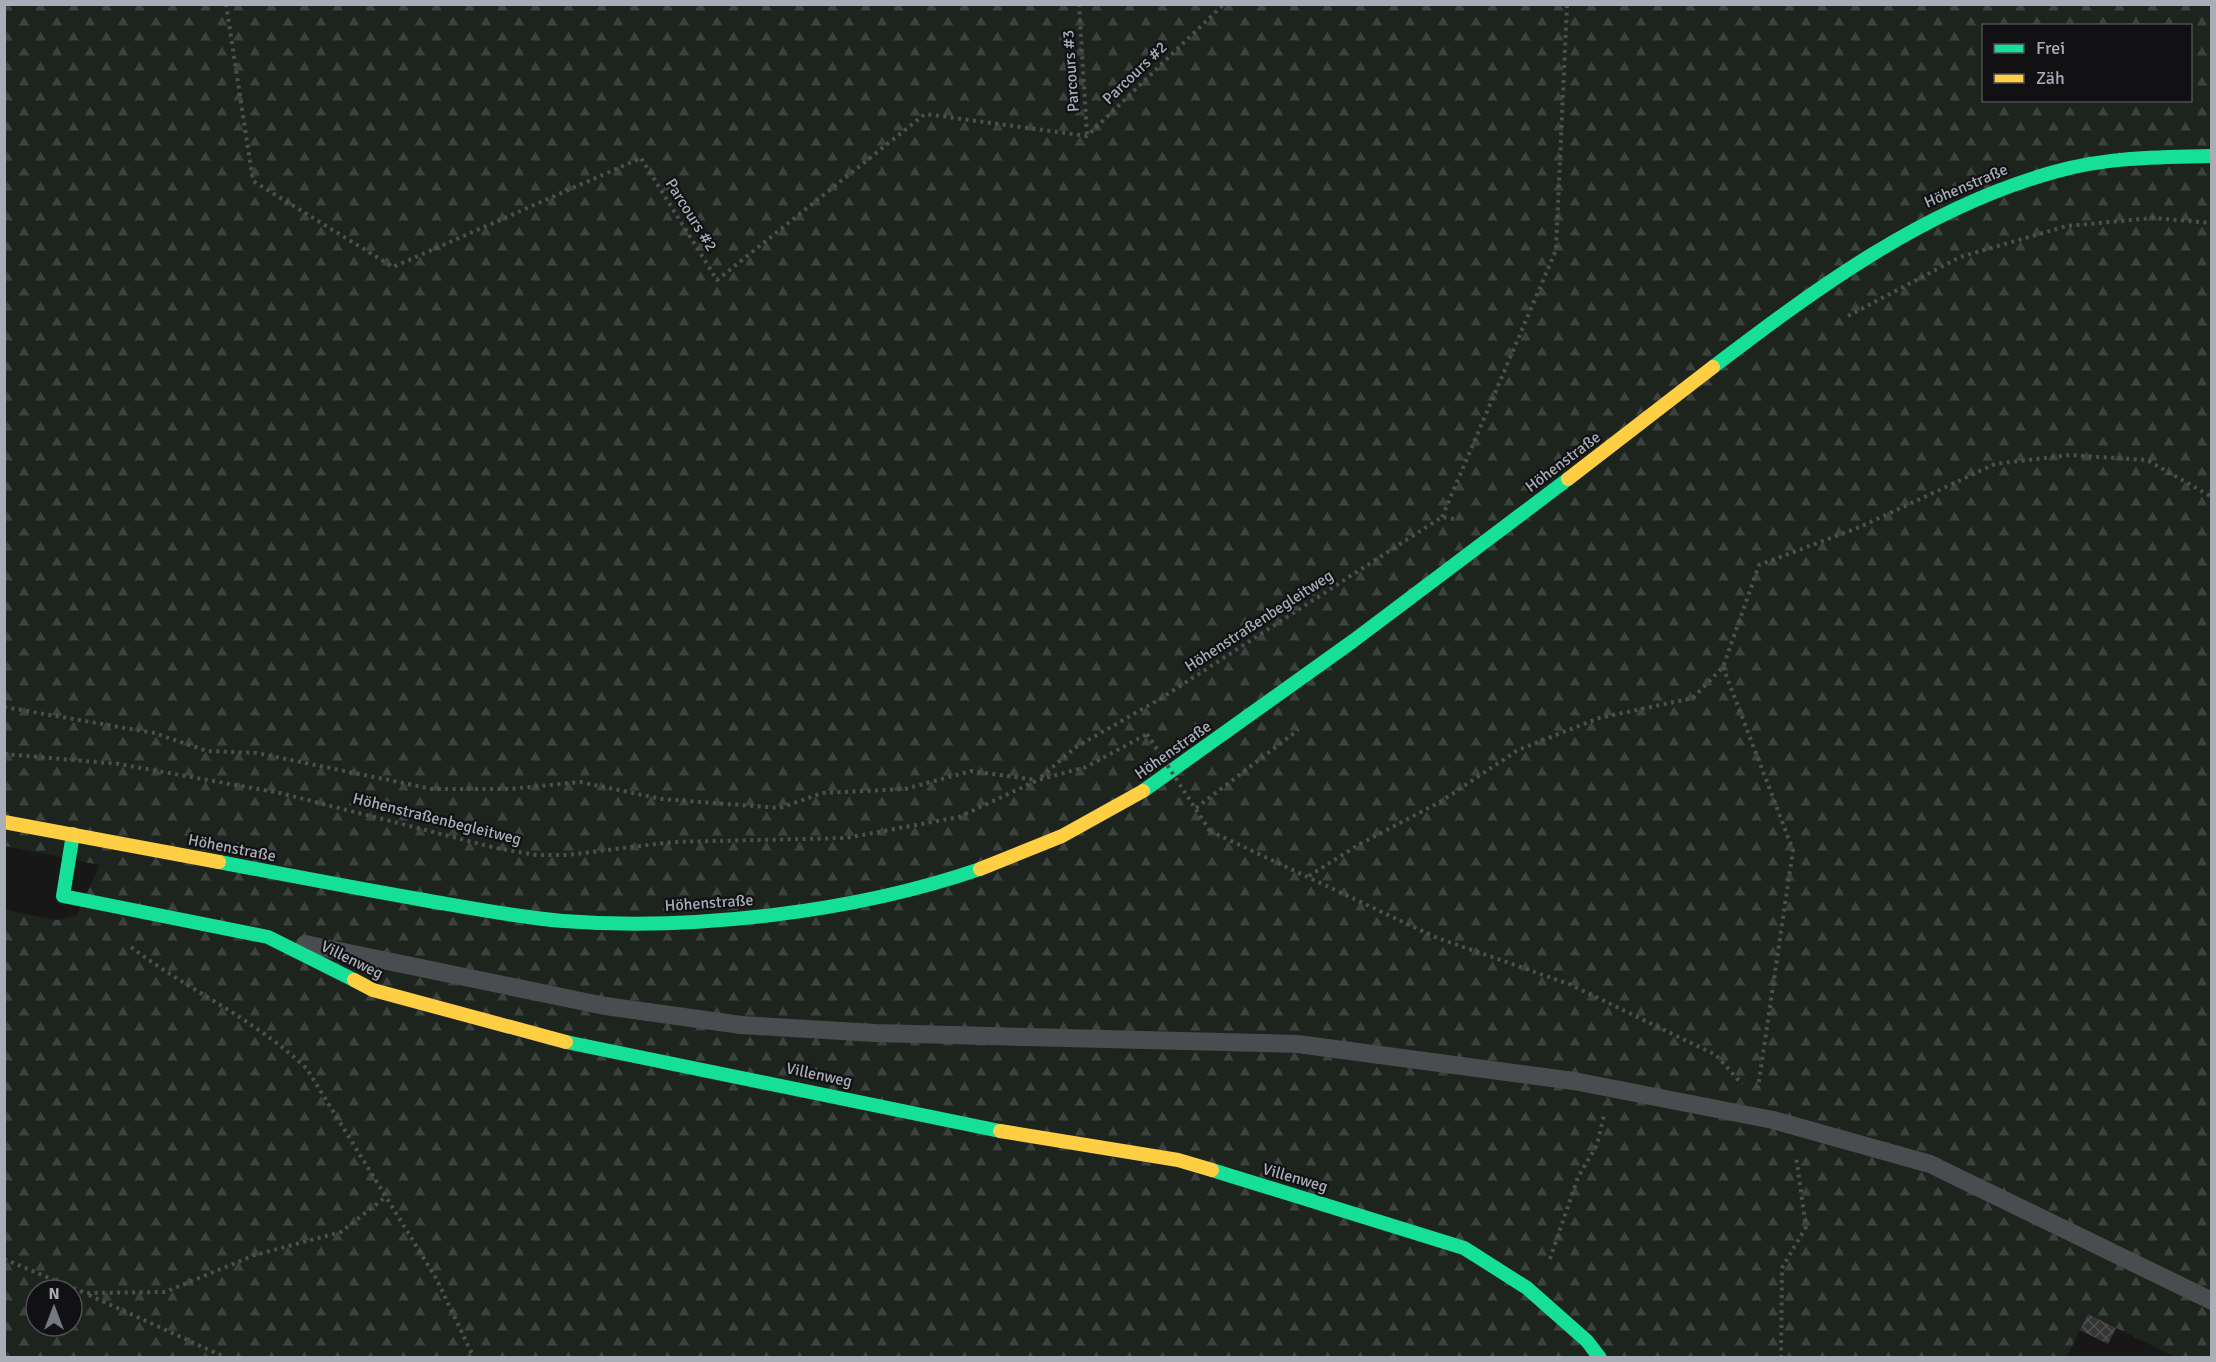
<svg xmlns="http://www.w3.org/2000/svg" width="2216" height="1362" font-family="Signika,sans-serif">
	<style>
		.forest { fill: url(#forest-firs); fill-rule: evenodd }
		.building { fill: url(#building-cross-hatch) }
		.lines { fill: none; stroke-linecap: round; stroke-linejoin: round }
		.path { stroke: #4d4e52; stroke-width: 4; stroke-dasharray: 3 4.5; stroke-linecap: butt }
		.lane { stroke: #4b4c50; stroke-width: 18 }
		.fast { stroke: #16e098; stroke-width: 14 }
		.slow { stroke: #ffcf43; stroke-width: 14 }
		.path-bridge { stroke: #4d4e52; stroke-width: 4; stroke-dasharray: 3 4.5; stroke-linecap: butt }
		.labels { text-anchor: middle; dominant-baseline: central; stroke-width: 4.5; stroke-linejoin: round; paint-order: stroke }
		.street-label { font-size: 16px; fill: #a8adb8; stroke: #111113 }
	</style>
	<defs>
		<pattern id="forest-firs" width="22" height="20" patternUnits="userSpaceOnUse" patternTransform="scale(1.5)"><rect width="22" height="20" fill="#1d241e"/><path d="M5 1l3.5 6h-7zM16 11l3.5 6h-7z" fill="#3b413d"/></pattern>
		<pattern id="building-cross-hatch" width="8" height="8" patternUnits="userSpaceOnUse" patternTransform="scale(1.5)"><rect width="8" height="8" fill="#353536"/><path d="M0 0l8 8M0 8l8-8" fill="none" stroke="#4f5051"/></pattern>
	</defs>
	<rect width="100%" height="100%" fill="#171717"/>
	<path class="forest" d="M5,5h2206v1352h-36l-87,-43 -22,44 -2061,-1 -1,-447 53,10 20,-5 23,-50 -95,-19zM1984,26h206v74h-206zM36,1290h36v36h-36z"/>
	<path class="building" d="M2088,1314l28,14 -8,16 -28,-14z"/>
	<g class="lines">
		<path class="path" d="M226,4l27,177 140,86 248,-109 76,122 208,-166 162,22 137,-132
			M1079,4l8,131
			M1848,316l112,-59 107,-31 86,-8 59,5
			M1442,517l114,-267 11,-246
			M1723,667l70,183 -35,238
			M4,707l150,26 53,18 50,2 175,36h79l69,-7 82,17 118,9 42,-15 83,-4 66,-18 66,9
			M4,754l115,10 161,29 216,55 40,7h31l106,-13 173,-4 113,-21 79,-37 48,-13 61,-33
			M1041,777l35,-30 84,-48 282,-182 12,2
			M1196,808l102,-78
			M1210,831l225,106 134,47 147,71 26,29
			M1309,876l49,-31 82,-43 78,-52 81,-32 94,-20 30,-31 36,-102 101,-38 135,-63 75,-9 77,5 65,37
			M131,947c58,44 123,71 176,122l129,209 38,80
			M4,1259l81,34 80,-1 90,-37 86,-23 46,-36
			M1550,1259l28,-82 19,-32 7,-30
			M89,1295l138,63
			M1781,1358l1,-90 24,-41 -10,-71"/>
		<path class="lane" d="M305,944l300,62 136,19 134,8 423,11 276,37 199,39 157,44 282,137"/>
		<path class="fast" d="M1713,367c105,-80 212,-159 341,-195 52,-15 105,-15 158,-16
			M1143,791l210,-150 215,-162
			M73,834l-10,62 205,41 86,43
			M219,862c68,13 136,26 205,38 46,8 92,17 139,21 131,10 292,-9 417,-52
			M566,1042l434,89
			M1212,1170l252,78 63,40 60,53 13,17"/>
		<path class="slow" d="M1568,479l145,-112
			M4,822l215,40
			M980,869l82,-33 81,-45
			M354,980l19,10 193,52
			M1000,1131l178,29 34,10"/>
		<path class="path-bridge" d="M1147,734l63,97"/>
	</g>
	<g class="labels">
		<g class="street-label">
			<text transform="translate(1071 71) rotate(-94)">Parcours #3</text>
			<text transform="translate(1135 73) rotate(-44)">Parcours #2</text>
			<text transform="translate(1966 186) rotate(-23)">Höhenstraße</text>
			<text transform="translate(691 215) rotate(58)">Parcours #2</text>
			<text transform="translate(1563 462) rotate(-37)">Höhenstraße</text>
			<text transform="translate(1259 621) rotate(-33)">Höhenstraßenbegleitweg</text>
			<text transform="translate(1173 750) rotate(-35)">Höhenstraße</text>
			<text transform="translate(437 819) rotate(14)">Höhenstraßenbegleitweg</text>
			<text transform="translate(232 848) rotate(11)">Höhenstraße</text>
			<text transform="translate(709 903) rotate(-4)">Höhenstraße</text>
			<text transform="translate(352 960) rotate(26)">Villenweg</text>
			<text transform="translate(819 1075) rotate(12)">Villenweg</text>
			<text transform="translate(1295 1178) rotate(16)">Villenweg</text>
		</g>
	</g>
	<rect width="2216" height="1362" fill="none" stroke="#a8adb8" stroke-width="12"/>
	<rect x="1982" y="24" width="210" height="78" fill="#111113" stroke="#4d4f55" stroke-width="1.5"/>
	<rect x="1994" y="44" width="30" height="9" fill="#16e098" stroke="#4d4f55" stroke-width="1.5"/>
	<text x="2036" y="54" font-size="18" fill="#a8adb8">Frei</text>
	<rect x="1994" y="74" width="30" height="9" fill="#ffcf43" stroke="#4d4f55" stroke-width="1.5"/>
	<text x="2036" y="84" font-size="18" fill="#a8adb8">Zäh</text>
	<g transform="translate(54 1308)"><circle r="28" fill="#111113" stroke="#4d4f55" stroke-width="1.5"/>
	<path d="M0-4.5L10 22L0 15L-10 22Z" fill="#757880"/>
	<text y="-9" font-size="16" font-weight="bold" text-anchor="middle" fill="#a8adb8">N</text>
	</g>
</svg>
